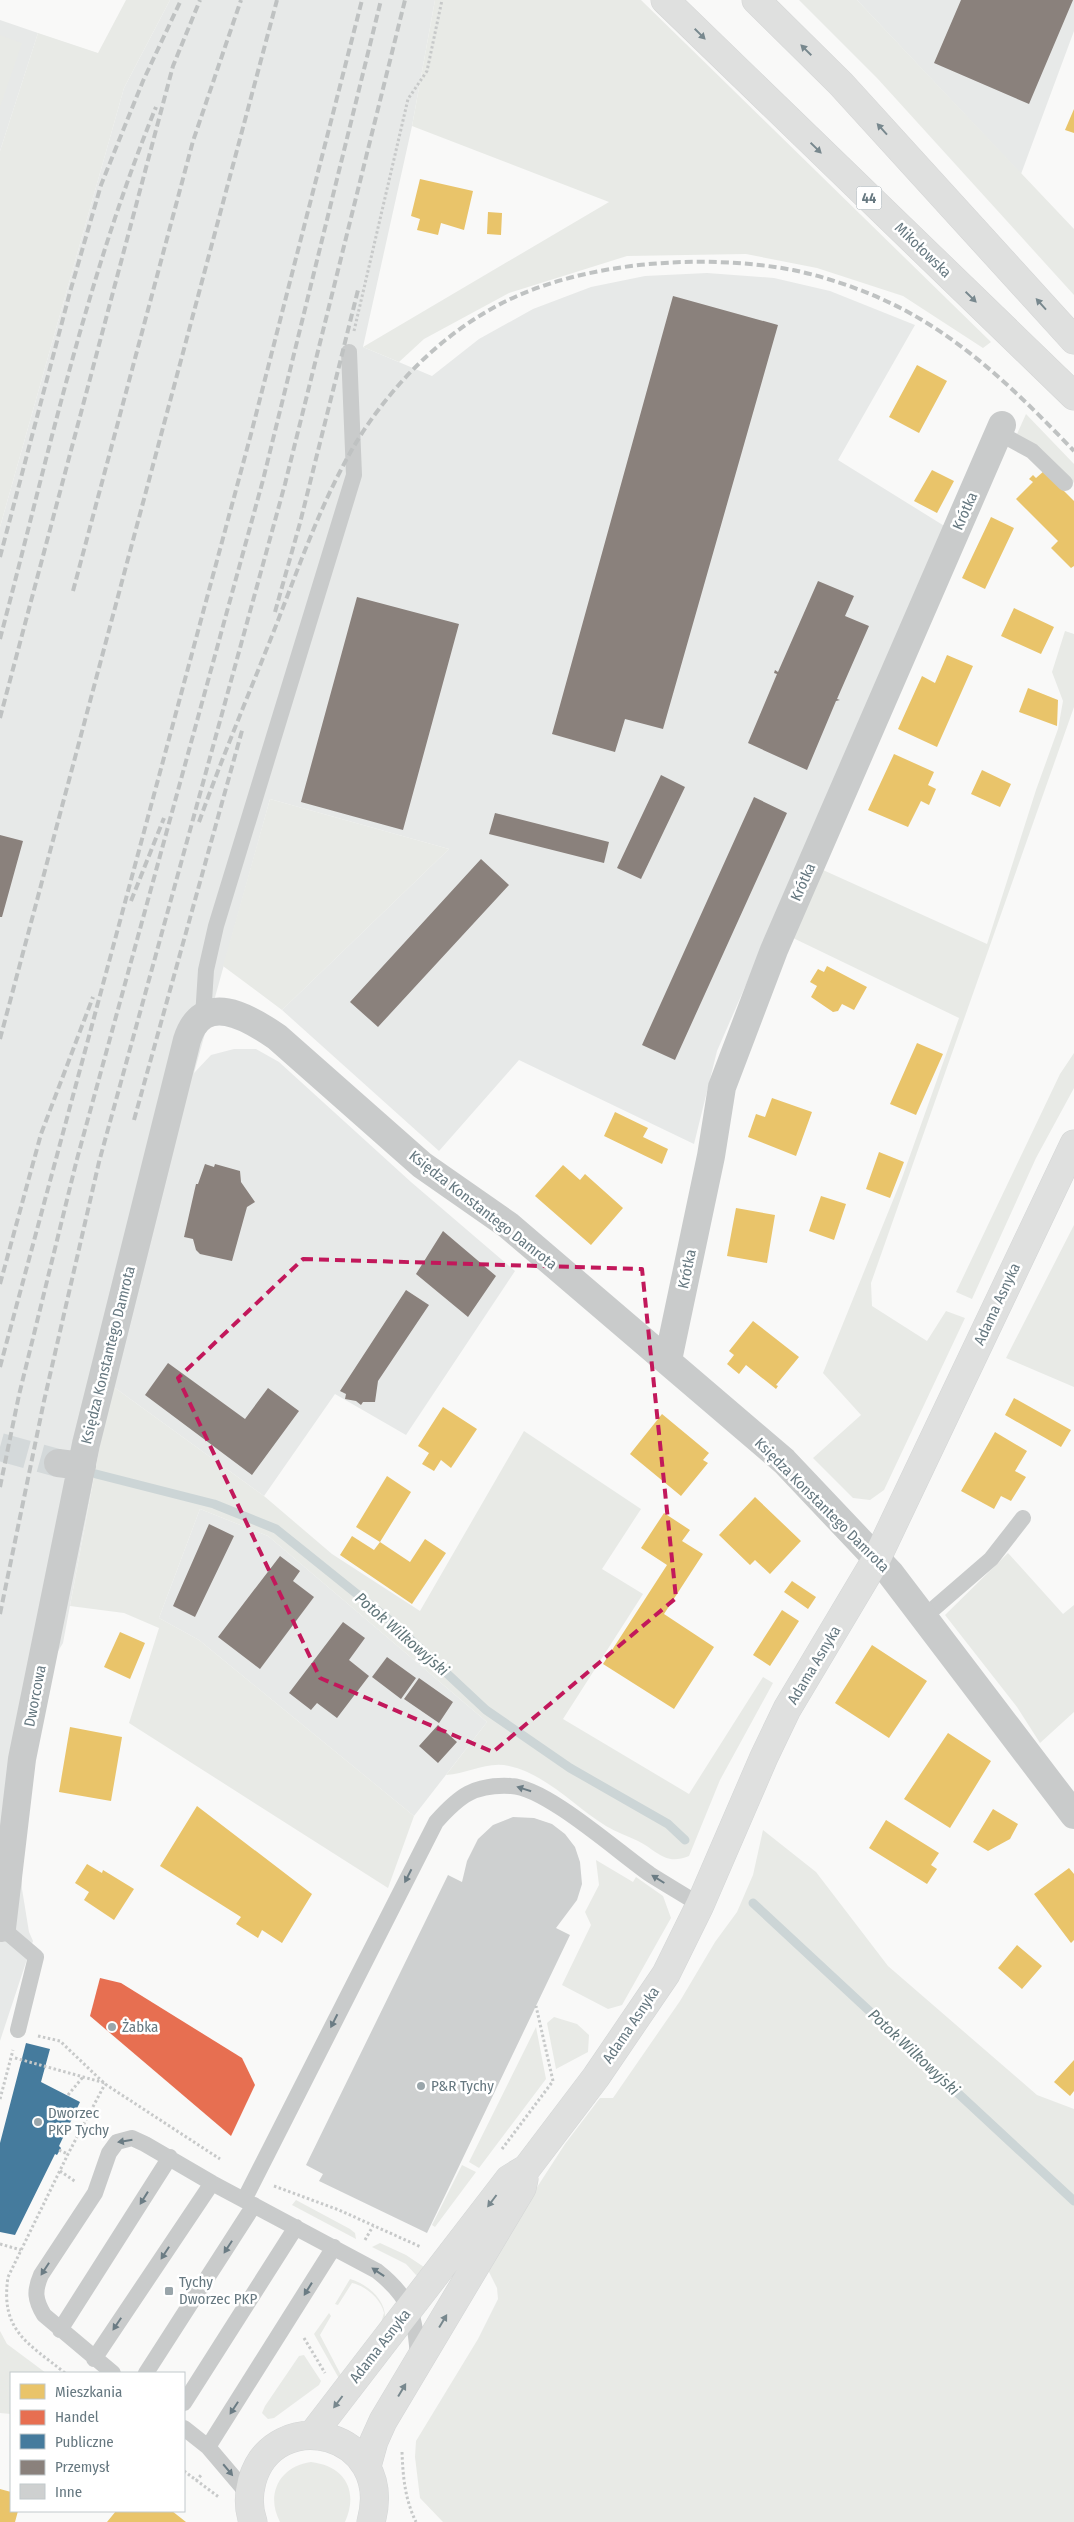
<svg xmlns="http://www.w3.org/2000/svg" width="1074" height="2522" font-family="'Fira Sans Condensed',sans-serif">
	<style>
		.built { fill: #e7e9e8 }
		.green { fill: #e8eae6 }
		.homes { fill: #e9c46a }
		.shops { fill: #e76f51 }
		.public { fill: #457b9d }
		.industry { fill: #8a817c }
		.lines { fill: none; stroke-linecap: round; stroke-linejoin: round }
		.stream { stroke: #ccd5d6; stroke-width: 9 }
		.building { fill: #ced0d0 }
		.street-tunnel { stroke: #d4d9da; stroke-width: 28; stroke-dasharray: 28 14; stroke-linecap: butt }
		.secondary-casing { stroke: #d4d6d6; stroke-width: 29 }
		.primary-casing { stroke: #d4d5d5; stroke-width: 29 }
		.path { stroke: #c7c9c9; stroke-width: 3; stroke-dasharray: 2.5 2.5; stroke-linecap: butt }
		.lane { stroke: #c9cbcb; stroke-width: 16 }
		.street { stroke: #c9cbcb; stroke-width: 28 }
		.secondary { stroke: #dfe0df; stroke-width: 28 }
		.primary { stroke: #dfe0df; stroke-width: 28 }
		.rail { stroke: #bfc2c2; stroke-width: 4; stroke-dasharray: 8 4; stroke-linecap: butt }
		.oneway { fill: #78888e }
		.oneway2 { fill: #6b7c84 }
		.marked { fill: none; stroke: #c2185b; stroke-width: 4; stroke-dasharray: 10 6; stroke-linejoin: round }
		.poi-dot { fill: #99a5aa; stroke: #fff; stroke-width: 2 }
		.labels { text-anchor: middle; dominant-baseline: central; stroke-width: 5; stroke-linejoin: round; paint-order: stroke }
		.shield { fill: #fff; stroke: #94a0a6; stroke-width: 1 }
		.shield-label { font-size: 14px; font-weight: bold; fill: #667880 }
		.street-label { font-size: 15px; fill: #667880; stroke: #fff }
		.poi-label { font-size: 15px; fill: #667880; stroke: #fff; text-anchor: start }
		.water-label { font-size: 16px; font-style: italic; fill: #61767a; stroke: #fff }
	</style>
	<rect width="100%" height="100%" fill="#f9f9f8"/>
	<path class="built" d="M170,0h265l-23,126 -49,221 69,29 47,-37 54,-30 58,-22 54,-11 62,-3 67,5 56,13 85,34 -77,135 108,67 -229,524 -23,93 -175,-84 -80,91 -157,-141 167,-161 -179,-50 -76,274 17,-18 23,-6h22l23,13 132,120 104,89 -109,164 -71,-41 -71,102 -153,-111 -48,258 -14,23 -27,189v34l7,43 4,9 -33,100v-1514l124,-439z
		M857,0h217v31l-53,143z
		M0,20l38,13 -38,118z
		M200,1509l68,27 219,186 -73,94 -215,-176 -40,-22z"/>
	<path class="green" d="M126,0h44l-46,88 -124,439v-376l38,-118 60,20z
		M435,0h206l350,342 -8,6 -80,-52 -86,-28 -71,-14 -119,2 -118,37 -85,46 -25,23 -36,-15 246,-145 -197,-76z
		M799,0h58l217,229v66l-197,-217z
		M0,35l22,8 -22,64z
		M1026,414l48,50v19l-31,-32 -26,-17z
		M1065,631l9,3v73l-203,576 1,23 55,35 19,-30 19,7 -81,172 -14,10 -17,-2 -40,-40 48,-43 -38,-42 79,-195 57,-160 -168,-81 32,-67 164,74 49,-154 22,-61 5,-28 -11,-29z
		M270,799l179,50 -167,161 -59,-44z
		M1074,1053v35l-38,70 -64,141 -16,-7 104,-218z
		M1074,1225v162l-68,-29z
		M111,1385l153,111 68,58 88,57 104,-180 117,78 -39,60 41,25 -80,125 126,75 74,-117 10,6 -53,97 -31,76c-24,10 -31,-5 -51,-15 -10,-5 -22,-9 -32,-15 -31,-19 -60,-52 -97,-60 -22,-5 -41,8 -63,9l41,-53 -219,-186 -68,-27 -41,109 40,22 215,176 -26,72 -259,-165 30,-95 -35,-15 -54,-7z
		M1008,1553l55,61 11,-9v107l-34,31 -23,-36 -72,-92z
		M763,1830l53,42 72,94 149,129 37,14v413h-631l-23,-24 -5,-41 1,-16 62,-102 20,-40 -1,-11 -11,-22 79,-122 35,-46h13l67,-97 35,-59 22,-30 16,-37z
		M596,1860l37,22 3,-5 27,19 8,22 -49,87 -14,4 -46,-24 29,-60 -6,-13 14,-27z
		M554,2017l23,7 12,11 -1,17 -32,17 -9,-46z
		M536,2027l10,52 -67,89 -10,-6z
		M462,2165l14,7 -41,55 -3,-2z
		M296,2200l54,29 5,4 1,6 -64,-34z
		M380,2243l26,12 21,14 -5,5 -6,1 -10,-11 -34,-17z
		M350,2279c17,5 37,21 35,41l-44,62 -27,-48 15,-21 2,3 -11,19 22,42 38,-51 4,-13c-3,-14 -18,-27 -32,-30l-14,22 -3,-1z
		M0,2331l7,13 39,29h-35v41l-11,-1z
		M304,2355l17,26 -2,4 -45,33 -6,1 -6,-6 3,-7 34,-50z
		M311,2462c34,4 48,29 34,60h-65c-15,-28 0,-56 31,-60z"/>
	<path class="homes" d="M1074,109v24l-9,-3z
		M420,179l53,12 -9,39 -23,-7 -3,12 -21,-5 3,-11 -9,-3z
		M488,212l14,1 -1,22 -14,-1z
		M917,365l30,16 -28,52 -30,-16z
		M932,470l22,11 -17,32 -23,-12z
		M1044,471l30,30v65l-3,2 -20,-20 7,-7 -42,-42 17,-17 -4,-3 4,-4 3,3z
		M991,517l23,11 -29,61 -23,-11z
		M1014,608l40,19 -13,27 -40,-18z
		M947,655l26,11 -36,81 -39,-18 24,-53 13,7z
		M1028,688l30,12 -1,26 -38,-14z
		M894,754l40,18 -6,13 8,4 -7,16 -8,-4 -13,26 -40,-17z
		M982,770l29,14 -11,23 -29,-13z
		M827,966l40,21 -13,23 -12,-6 -4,7 -5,1 -22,-15 6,-11 -7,-4 8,-13 6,3z
		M917,1043l26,11 -27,61 -26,-11z
		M772,1098l40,14 -16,44 -48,-19 8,-23 9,3z
		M615,1112l33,16 -5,9 25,12 -6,15 -58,-28z
		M879,1152l25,10 -14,36 -24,-9z
		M563,1165l17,15 5,-6 38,34 -32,37 -56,-49z
		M821,1196l25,8 -12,36 -25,-9z
		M736,1208l39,7 -8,48 -40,-7z
		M753,1321l46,36 -23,28 2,1 -2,3 -30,-24 -7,9 -12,-10 7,-9 -5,-4z
		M1014,1398l57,32 -10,17 -56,-32z
		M443,1407l34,22 -26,39 -10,-8 -7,11 -12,-7 7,-11 -11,-7z
		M662,1414l47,39 -6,7 5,3 -27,33 -51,-42z
		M995,1432l32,19 -12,20 11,6 -15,24 -10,-5 -7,13 -33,-18z
		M387,1476l24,16 -31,50 -24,-15z
		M755,1497l46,44 -31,33 -15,-14 -5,5 -31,-30z
		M664,1513l26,17 -8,11 21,13 -39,60 50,33 -40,62 -71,-45 64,-99 -26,-17z
		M352,1536l22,14 6,-8 30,20 15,-23 21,14 -34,51 -72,-49z
		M792,1581l24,16 -8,12 -24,-17z
		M782,1610l17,11 -29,45 -17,-11z
		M120,1632l25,11 -15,36 -26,-12z
		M872,1645l55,36 -38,57 -54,-35z
		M70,1727l52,10 -11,64 -52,-9z
		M948,1733l43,28 -41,67 -46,-29z
		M197,1806l115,88 -30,49 -20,-13 -4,8 -22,-14 5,-7 -81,-51z
		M993,1809l25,15 -8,15 -22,12 -15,-9z
		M886,1820l53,33 -8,12 6,4 -10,15 -58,-36z
		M87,1864l15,9 1,-3 31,19 -20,31 -30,-20 5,-8 -14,-9z
		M1069,1868l5,6v66l-3,3 -37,-49z
		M1017,1945l25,21 -20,23 -24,-21z
		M1074,2060v31l-4,5 -16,-14z
		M0,2489l11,3v19h7l-3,11h-15z
		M116,2511h56l14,11h-79z"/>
	<path class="shops" d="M100,1978l21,5 121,75 13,27 -24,51 -141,-120z"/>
	<path class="public" d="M26,2043l24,6 -9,33 39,20 -21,44 2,2 -4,7 -2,-1 -40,81 -15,-3v-89z"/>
	<path class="industry" d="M961,0h112l-44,104 -95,-41z
		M673,296l105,29 -115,404 -38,-10 -10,33 -63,-18z
		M818,581l36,15 -9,20 24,10 -32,73 3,1 -4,1 -29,69 -59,-27 29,-69 -3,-1 1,-3 3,2z
		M357,597l102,27 -56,206 -102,-28z
		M661,775l24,12 -44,92 -24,-11z
		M754,797l33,16 -112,247 -33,-15z
		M495,813l114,29 -5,21 -115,-29z
		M0,835l23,6 -21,76h-2z
		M481,859l28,26 -131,142 -28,-25z
		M205,1164l9,3 1,-3 25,7 1,11 14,20 -8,5 -15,54 -32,-7 -4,-4 -3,-11 -9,-2 12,-53h2z
		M443,1231l53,45 -28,41 -52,-43z
		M406,1290l23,15 -51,76 -3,21h-12l-2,3 -5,-4 -11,-2 1,-5 -6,-3z
		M168,1363l77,56 23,-31 31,23 -47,64 -107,-80z
		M209,1524l25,12 -39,81 -22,-11z
		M280,1556l20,15 -7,10 21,16 -54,72 -42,-32z
		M343,1622l22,16 -16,22 20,16 -32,42 -20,-15 -6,7 -22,-17z
		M387,1657l29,21 -15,21 -29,-22z
		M419,1678l34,24 -14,21 -35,-24z
		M438,1725l19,17 -19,21 -19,-17z"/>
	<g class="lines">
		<path class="stream" d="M96,1474l118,30 62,25 117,94 93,87 84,58 98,56 17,16
			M753,1903l321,298"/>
	</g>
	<path class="building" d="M513,1817l21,1 18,6 13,10 10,13 5,15 2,22 -5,16 -21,28 14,7 -143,298 -108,-52 4,-7 -17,-9 142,-290 14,7 5,-21 11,-22 15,-14z"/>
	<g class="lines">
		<path class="street-tunnel" d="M0,1447l58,16"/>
		<defs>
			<path id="secondary" d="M312,2435l197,-256 18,-11 69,-91 70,-103 34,-69 64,-148 23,-48 90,-151 197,-414
				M367,2466l7,-25 9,-20 139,-233 2,-9
				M253,2522c-5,-14 -5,-26 -1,-41 22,-78 144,-50 119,41"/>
			<path id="primary" d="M665,0l409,396
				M756,0l85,84 233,256"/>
		</defs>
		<use href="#secondary" class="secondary-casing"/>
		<use href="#primary" class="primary-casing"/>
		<path class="path" d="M354,331l54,-232 19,-28 15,-71
			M38,2036l22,5 45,43 115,75
			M15,2058l90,25
			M68,2095l15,-18
			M0,2099l13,-49
			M502,2149l51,-68 -17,-75
			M59,2150l9,4
			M60,2171l16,11
			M274,2186l65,24 82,37
			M365,2240l8,-14
			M0,2244l21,6
			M304,2338l21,35
			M65,2373c-37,-30 -65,-42 -57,-96l60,-123 37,-70
			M402,2452c1,26 3,47 14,70
			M184,2471l36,27
			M196,2481l6,-7"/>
		<path class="lane" d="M999,433l33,18 33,32
			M203,1017l3,-47 10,-44 138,-451 -5,-123
			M924,1617l67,-58 32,-41
			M2,1928l34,29 -18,73
			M244,2200l192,-378c23,-26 38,-38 75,-36 35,1 108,67 140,89 16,10 33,20 49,30
			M60,2330l110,-173
			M94,2359l118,-176
			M113,2373l-69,-58c-9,-15 -10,-24 -3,-40l54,-82 14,-40 8,-11 15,-4 13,6 67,39 165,88c34,27 39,46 41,89
			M146,2373l108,-168
			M184,2403l112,-176
			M184,2428l24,19 40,47
			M208,2447l126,-200"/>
		<path class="street" d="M668,1360l43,-204 11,-69 52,-137 228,-525
			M58,1463l24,3
			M2,1928l20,-169 64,-315 101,-404c16,-50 61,-23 90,-3l145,128 86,60 276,236 106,112 184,242"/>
		<use href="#secondary" class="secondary"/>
		<use href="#primary" class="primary"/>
		<path class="rail" d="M0,557l70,-265 31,-107 42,-104 38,-81
			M73,591l120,-450 48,-141
			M275,612l25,-89 58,-233
			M0,639c47,-178 86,-361 156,-532
			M0,718l173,-652 27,-66
			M199,822c24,-67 52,-133 78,-199 27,-69 54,-150 99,-210 29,-39 64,-73 105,-98 84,-53 216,-63 312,-45 43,9 91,27 129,50 57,34 106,83 152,131
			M131,901l33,-83
			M0,1039l277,-1039
			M134,1120l109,-393
			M0,1284l41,-150 52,-137
			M0,1367l251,-933 111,-434
			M0,1487l19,-92 58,-236 186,-679 118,-480
			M0,1614l44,-213 55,-239 186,-678 120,-484"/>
	</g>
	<defs><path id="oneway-solid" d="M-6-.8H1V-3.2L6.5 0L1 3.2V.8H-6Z" transform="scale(1.25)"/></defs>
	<g class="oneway">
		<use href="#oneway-solid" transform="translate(700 34) rotate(45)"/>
		<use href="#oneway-solid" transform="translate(806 50) rotate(-135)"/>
		<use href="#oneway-solid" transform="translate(882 129) rotate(-132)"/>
		<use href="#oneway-solid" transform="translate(816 148) rotate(44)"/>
		<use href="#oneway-solid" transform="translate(971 297) rotate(44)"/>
		<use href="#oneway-solid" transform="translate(1041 304) rotate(-132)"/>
		<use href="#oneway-solid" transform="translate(492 2201) rotate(127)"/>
		<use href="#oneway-solid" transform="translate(443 2321) rotate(-59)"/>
		<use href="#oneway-solid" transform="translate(402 2390) rotate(-59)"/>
		<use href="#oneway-solid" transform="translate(338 2402) rotate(127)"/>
	</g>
	<g class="oneway2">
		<use href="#oneway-solid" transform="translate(524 1789) rotate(-162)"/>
		<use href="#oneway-solid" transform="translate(408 1876) rotate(117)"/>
		<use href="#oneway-solid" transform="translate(658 1879) rotate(-148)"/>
		<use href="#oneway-solid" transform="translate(334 2021) rotate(117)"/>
		<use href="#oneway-solid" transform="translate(125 2141) rotate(171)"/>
		<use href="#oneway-solid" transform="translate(144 2198) rotate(122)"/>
		<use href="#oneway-solid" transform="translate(228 2247) rotate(123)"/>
		<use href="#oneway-solid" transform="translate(165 2253) rotate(123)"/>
		<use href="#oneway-solid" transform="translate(45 2269) rotate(123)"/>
		<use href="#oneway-solid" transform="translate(378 2272) rotate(-146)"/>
		<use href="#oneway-solid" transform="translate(308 2289) rotate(122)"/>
		<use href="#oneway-solid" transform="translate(117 2324) rotate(124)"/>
		<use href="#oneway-solid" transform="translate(234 2408) rotate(123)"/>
		<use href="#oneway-solid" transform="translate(228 2470) rotate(50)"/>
	</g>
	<path class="marked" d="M303,1259l339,10 34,329 -183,154 -173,-74 -142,-300z"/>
	<g class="poi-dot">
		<circle cx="112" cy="2027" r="5"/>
		<circle cx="421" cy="2086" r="5"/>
		<circle cx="38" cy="2122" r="5"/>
		<rect x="164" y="2286" width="10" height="10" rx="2.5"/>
	</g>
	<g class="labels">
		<rect class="shield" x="856.5" y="186.5" width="25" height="23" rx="4"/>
		<g class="shield-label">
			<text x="869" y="198">44</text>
		</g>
		<g class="street-label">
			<text transform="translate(923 250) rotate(44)">Mikołowska</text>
			<text transform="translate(965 511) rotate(-66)">Krótka</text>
			<text transform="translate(803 882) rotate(-66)">Krótka</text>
			<text transform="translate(483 1210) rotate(38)">Księdza Konstantego Damrota</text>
			<text transform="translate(687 1269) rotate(-78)">Krótka</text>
			<text transform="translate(997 1304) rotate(-65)">Adama Asnyka</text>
			<text transform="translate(108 1355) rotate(-76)">Księdza Konstantego Damrota</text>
			<text transform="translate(822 1505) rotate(45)">Księdza Konstantego Damrota</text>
			<text transform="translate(814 1665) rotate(-59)">Adama Asnyka</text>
			<text transform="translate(35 1696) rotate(-79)">Dworcowa</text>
			<text transform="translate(631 2025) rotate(-56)">Adama Asnyka</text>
			<text transform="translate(380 2346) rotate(-52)">Adama Asnyka</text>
		</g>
		<g class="poi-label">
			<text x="122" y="2027">Żabka</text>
			<text x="431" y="2086">P&amp;R Tychy</text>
			<text x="48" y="2113">Dworzec<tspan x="48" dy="17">PKP Tychy</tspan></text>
			<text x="179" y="2282">Tychy<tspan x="179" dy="17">Dworzec PKP</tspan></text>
		</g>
		<g class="water-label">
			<text transform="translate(402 1634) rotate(41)">Potok Wilkowyjski</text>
			<text transform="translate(914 2052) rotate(43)">Potok Wilkowyjski</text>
		</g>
	</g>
	<rect x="10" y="2372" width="175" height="140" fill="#ffffff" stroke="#c2c9cc"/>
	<rect x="20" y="2384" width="25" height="15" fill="#e9c46a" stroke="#c2c9cc"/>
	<text x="55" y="2397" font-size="15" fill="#667880">Mieszkania</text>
	<rect x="20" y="2410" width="25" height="15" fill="#e76f51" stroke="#c2c9cc"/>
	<text x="55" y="2422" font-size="15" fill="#667880">Handel</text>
	<rect x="20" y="2434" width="25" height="15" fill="#457b9d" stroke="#c2c9cc"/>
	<text x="55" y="2447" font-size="15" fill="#667880">Publiczne</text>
	<rect x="20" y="2460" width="25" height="15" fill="#8a817c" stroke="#c2c9cc"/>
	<text x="55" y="2472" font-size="15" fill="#667880">Przemysł</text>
	<rect x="20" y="2484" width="25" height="15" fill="#ced0d0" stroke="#c2c9cc"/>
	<text x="55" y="2497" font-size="15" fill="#667880">Inne</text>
</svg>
